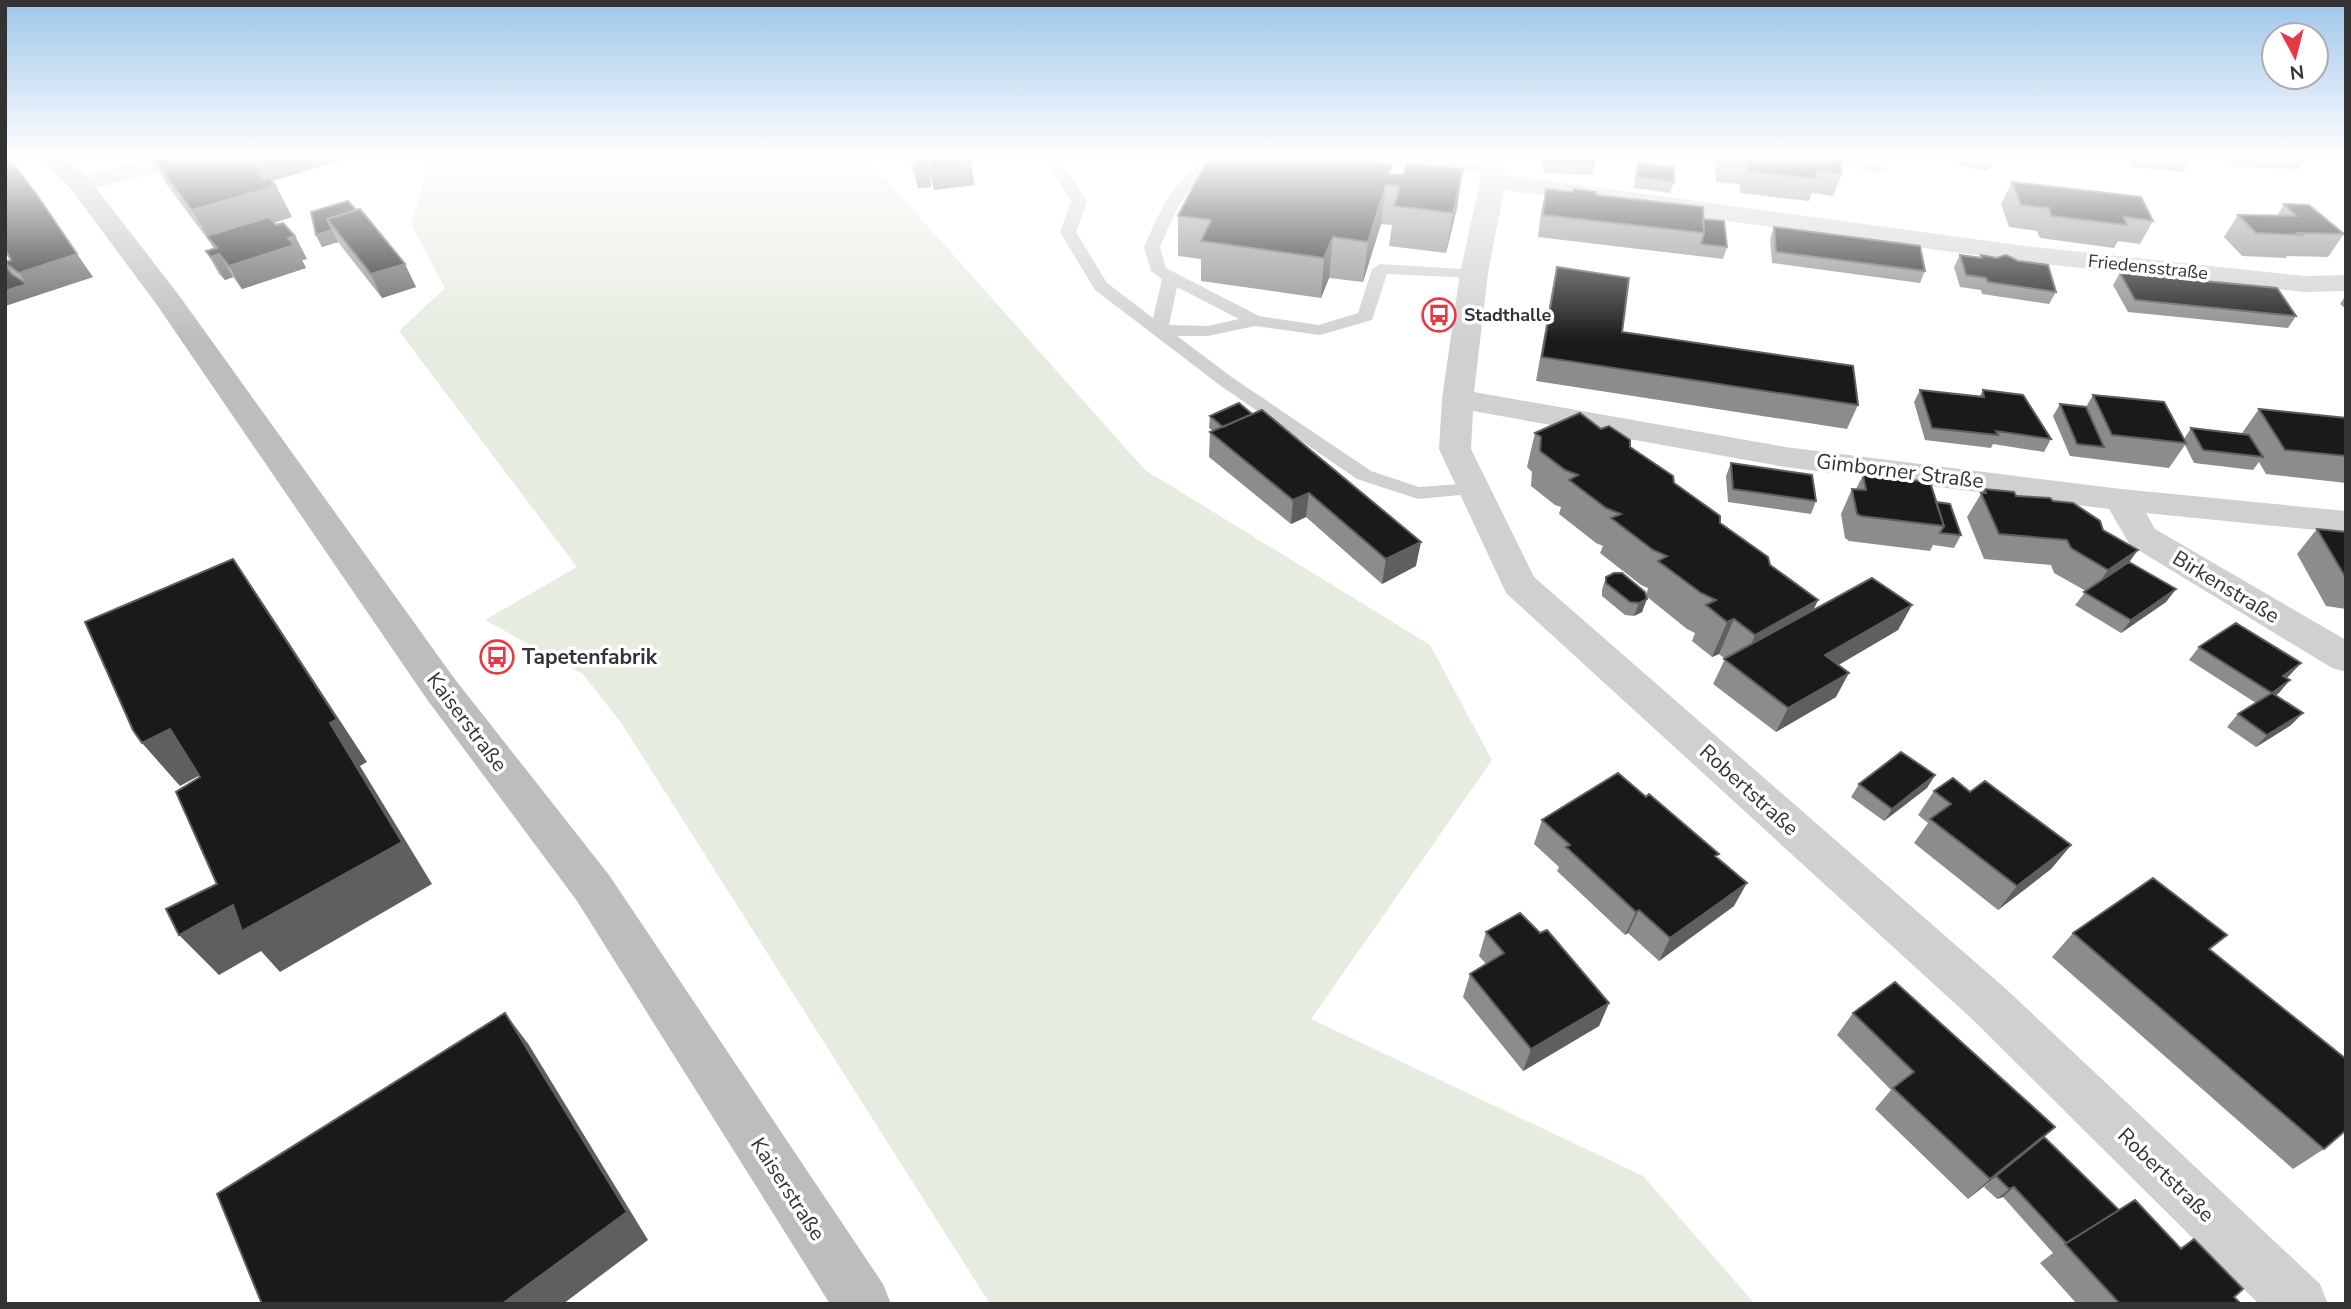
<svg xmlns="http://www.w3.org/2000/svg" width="2351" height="1309" font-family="'Nunito Sans',sans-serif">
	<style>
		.green { fill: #e6ecdf }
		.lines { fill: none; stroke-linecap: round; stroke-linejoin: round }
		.lane { fill: #d0d0d0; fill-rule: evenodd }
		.street { fill: #d0d0d0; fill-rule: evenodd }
		.secondary { fill: #bdbdbd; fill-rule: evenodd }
		.wall { fill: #8c8c8c }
		.shaded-wall { fill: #5f5f5f }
		.building { fill: #1a1a1a; stroke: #5f5f5f; stroke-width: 2 }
		.labels { text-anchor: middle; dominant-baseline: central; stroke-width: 7; stroke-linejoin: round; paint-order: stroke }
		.far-street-label { font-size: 18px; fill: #333; stroke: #fff }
		.far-poi-label { font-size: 18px; font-weight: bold; fill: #333; stroke: #fff; text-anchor: start }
		.street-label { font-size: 21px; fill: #333; stroke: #fff }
		.poi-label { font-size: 21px; font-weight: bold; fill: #333; stroke: #fff; text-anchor: start }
	</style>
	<rect width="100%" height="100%" fill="#fff"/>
	<path class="green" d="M432,157h434l279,313 285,175 62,115 -181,259 332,157 112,128h-765l-368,-580 -39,-50 -98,-54 92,-53 -178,-236 46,-43 -34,-64z"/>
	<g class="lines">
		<path class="lane" d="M1044,157h14l29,44 -11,31 31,51 46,35 9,-39 -11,-8 -7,-24c15,-33 33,-79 72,-89 9,-2 19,-1 28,-1 -9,8 -25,8 -35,15 -26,17 -37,48 -49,75l6,21 93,48 60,9 39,-12 14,-44 8,-5 100,6 2,3 -2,3 -6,2 -87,-4 -15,46 -52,15 -65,-9 -47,10h-31l56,42 138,93 48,16 55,-4 7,2 3,4 -3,4 -63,6 -61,-20 -136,-93 -126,-96 -35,-58 11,-31zM1177,287l62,32 -31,7 -39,-1z
			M1304,157h74l114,8 7,4 -7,4 -181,-12z
			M1813,157h28l45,10 2,3 -7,4 -66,-14z"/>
		<path class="street" d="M157,157h41l-3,5 -115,30 -9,-3 -4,-5 4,-5z
			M1478,157h24l3,18 520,71 280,30 41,-1v16l-41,1 -280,-30 -521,-72 -16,83 -14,119 311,55 336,42 225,22v22l-200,-20 9,16 191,111v32l-14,-4 -202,-123 -21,-36 -324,-42 -312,-56 -2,38 63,128 472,412 314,295 8,20h-69l-287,-285 -466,-426 -67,-144 3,-50 18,-126 20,-92z"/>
		<path class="secondary" d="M37,157h27l25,22 89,115 276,384 155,197 274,409 8,20h-61l-253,-403 -151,-203 -269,-393 -86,-116z"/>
	</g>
	<path class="wall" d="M151,157h203l-82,24 4,5 16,31 -18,6 21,13 12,23 -5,1 4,8 -64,21 -9,-12 -8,3 -6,-6 -13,-23 8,-2 -5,-8 -42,-56z
		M909,157h60l2,6 3,22 -40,5 -4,-15 1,12 -13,1z
		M1209,157h155l-1,4 28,13 12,1 60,-6 -6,39 -11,45 -57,-7 3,-21 -11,-1 -18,58 -34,-4 -8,20 -120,-17v-22l-23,-3v-40z
		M1540,157h53l2,7 -3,11 -48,-2z
		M1716,157h123l3,17 -9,22 -21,-3 -3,8 -69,-8v-9l-24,-2 -1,-21z
		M1960,157h35l-6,14 -30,-5z
		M2125,157h67l-9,15 -51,-5z
		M2224,157h80l1,1 -7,11 -63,-2z
		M1638,163l36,19 -4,11 -36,-5 1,-14z
		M2012,182l141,39 -13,23 -22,-3 -4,7 -74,-10 -3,-7 -28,-4 -8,-23z
		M1546,189l50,6 107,24 24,28 -4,12 -185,-22 3,-26z
		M348,201l68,86 -34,11 -44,-56 -16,5 -6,-12z
		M2284,204l60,30 -16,23 -41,-1 -1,2 -44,-2 -18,-19 14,-22 39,1z
		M1774,227l151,44 -5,12 -148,-20 -2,-24z
		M1960,255l20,3 1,-3 75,37 -7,12 -67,-10 -1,-4 -21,-3 -6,-20z
		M11,260l82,17 -88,29v-45l2,1z
		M1557,267l65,65 236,73 -11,24 -311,-48 16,-90z
		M2120,273l176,43 -8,12 -160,-16 -15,-27z
		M2346,295v14l-6,-5z
		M1920,390l60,6 3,-6 68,49 -7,13 -51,-8 -2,4 -66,-8 -11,-38z
		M2093,395l91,44 7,-11 51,5 17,-24 87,9v65l-80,-9 -7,-12 -6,8 -59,-7 -9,-18 -16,23 -99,-12 -17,-40 7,-12 26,3z
		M1210,416l206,150 -34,18 -76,-67 -15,7 -82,-67 1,-25 3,-1 -4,-3z
		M1601,429l29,18 140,118 48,35 -5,11 99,-6 -14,25 -60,35 -2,32 -60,35 -63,-48 12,-25 -6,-5 -7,3 -20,-16 3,-8 -8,-4 -41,-33 -4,16 -8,4 -9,-1 -23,-19v-6l4,-13 40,19 2,-8 -7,-3 -41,-32 3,-7 -7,-3 -37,-29 2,-7 -6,-2 -24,-19 1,-14 -5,-5 8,-34z
		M1731,463l85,38 -5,13 -83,-12 -2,-26z
		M1863,475l73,27 25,33 -7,13 -21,-3 -3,6 -81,-10 -4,-3 -4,-24 11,-25h4z
		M1984,489l69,12 50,29 26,32 47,27 -10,13 -45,31 -46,-28 11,-14 -32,-18 -3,-8 -67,-6 -17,-42z
		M2317,529l29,3v77l-20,-3 -29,-52z
		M2199,647l91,28 -4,3 4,2 -14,15 15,30 -35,22 -29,-20 11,-13 18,-11 -67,-43z
		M1935,775l-8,13 -43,33 -33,-24 8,-13z
		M1934,791l36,1 101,53 -20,24 -53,41 -84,-67 14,-20 -10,-8z
		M1542,820l192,86 -75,55 -31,-28 -3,2 -68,-64 2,-4 -25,-23z
		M1486,932l54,1 69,70 -10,23 -76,45 -60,-74 7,-23 16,-10 -7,-8z
		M2073,933l137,17 114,199 -31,20 -241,-212z
		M1853,1013l202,114 -11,10 75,73 61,38 14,-9 40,58 7,7h-164l-37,-41 13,-10 -50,-56 -6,2 -13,-12 10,-9 -26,21 -93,-90 16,-19 -54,-55z"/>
	<path class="shaded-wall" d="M231,157h23l7,14h1l-7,-14h99l-85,25 7,4 16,31 -80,25 -4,-5 -16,-27z
		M971,163l3,22 -40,5 -3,-22z
		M928,164l3,23 -13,1 -3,-22z
		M1463,169l-6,39 -11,45 7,-40z
		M1386,185l-5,39 -18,58 5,-40z
		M332,230l6,12 -16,5 -6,-12z
		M295,236l12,23 -5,1 4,8 -64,21 -13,-23z
		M1333,237l-4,41 -8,20 3,-40z
		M77,254l16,23 -58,19 -16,-23z
		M219,254l14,23 -8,3 -14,-23z
		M405,264l11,23 -34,11 -11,-24z
		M27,284l8,12 -30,10v-15z
		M1309,493l-3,24 -15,7 2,-24z
		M1421,542l-5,24 -34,18 4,-25z
		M2138,550l-18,25 -29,19 17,-24z
		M233,559l30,44 104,159 -7,4 72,118 -152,88 -19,-21 -42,24 -40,-40 54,-30 97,-182z
		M2176,589l-10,13 -45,31 10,-13z
		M1647,599l-5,13 -8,4 5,-13z
		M1818,600l-17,35 -61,35 15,-35z
		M1912,605l-14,25 -85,50 12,-25z
		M1734,619l-15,35 -7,3 15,-35z
		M2301,663l-11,12 -18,14 11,-13z
		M1849,673l-13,24 -60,35 12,-24z
		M2290,680l-11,13 -18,13 11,-13z
		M2303,713l-12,12 -35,22 11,-12z
		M170,729l36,43 -26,14 -38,-43z
		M1935,775l-8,13 -43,33 8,-12z
		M2071,845l-20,24 -53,41 19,-24z
		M1747,883l-13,23 -75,55 11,-23z
		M1639,910l-11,23 -3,2 11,-23z
		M1609,1003l-10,23 -76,45 8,-22z
		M505,1013l24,32 119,195 -85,64h-61z
		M2055,1127l-23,21 -64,51 22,-20z
		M2014,1187l-11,10 -6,2 12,-10z"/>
	<path class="building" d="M5,157h3l29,38 40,59 -58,19 -14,-10v-1l6,-2 -6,-11z
		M152,157h80l2,2 10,-2 6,8 7,-2 6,8 -6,1 6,8 6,-2 7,8 -84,24z
		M912,157h15l1,7 -13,2z
		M928,157h41l2,6 -40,5z
		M1209,157h151l-1,3 33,5 -3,9 14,1 4,-12 56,6 -10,44 -59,-7 6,-20 -14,-1 -18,57 -35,-5 -9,21 -123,-17 10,-21 -33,-4z
		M1546,157h47l2,7 -48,-2z
		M1722,157h117l3,17 -26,-3 1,8 -70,-8v-9l-24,-2z
		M1638,163l36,4v15l-37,-5z
		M2012,182l129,15 12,24 -29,-4 3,8 -76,-9 -2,-8 -28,-3z
		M1546,189l27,3 1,-3 22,3v3l107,12 1,26 -161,-18z
		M348,201l8,9 -29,9 5,11 -16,5 -5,-23z
		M2284,204l25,1 35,29 -46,-1 3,2 -45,-2 -18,-18 58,1z
		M360,209l45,55 -34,10 -44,-55z
		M269,217l7,8 7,-2 12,13 -7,2 6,7 -65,21 -10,-12 -8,3 -5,-6 11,-3 -10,-12z
		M1703,219l21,2 3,26 -26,-3 3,-11z
		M1774,227l146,19 5,25 -149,-19z
		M1960,255l22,3 -1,-3 16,3 9,-3 12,6 30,4 8,27 -68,-10 -2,-4 -20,-3z
		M5,264l7,10 15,10 -22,7z
		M1557,267l72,11 -7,54 231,34 5,39 -316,-48z
		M2120,273l157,15 19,28 -161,-16z
		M1920,390l64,7 -1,-7 40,5 28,44 -55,-8 2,4 -66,-7z
		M2093,395l71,7 22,41 -74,-8z
		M1239,403l13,11 -29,13 -13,-11z
		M2060,404l26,3 18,40 -27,-3z
		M2259,409l87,9v38l-61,-6z
		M1262,410l159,132 -35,17 -77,-66 -16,7 -83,-68z
		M1580,413l21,16 8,-3 21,14v7l43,29 1,7 46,33v7l48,34 2,8 48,35 -63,35 -21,-16 -7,3 -21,-17 10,-5 -15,-7 -43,-32 9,-5 -14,-6 -42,-32 10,-4 -15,-6 -37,-28 9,-5 -13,-5 -25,-19 1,-14 -6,-4z
		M2191,428l58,7 14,22 -60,-7z
		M1731,463l81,12 4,26 -83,-12z
		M1863,475l67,7 14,44 -83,-10 -4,-2 -5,-25 14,1z
		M1984,489l30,3 2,4 34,2 3,3 20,2 27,18 3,9 35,20 -30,20 -37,-22 -4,-8 -68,-6 -18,-41h5z
		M1936,502l14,2 11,31 -21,-2 4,-7z
		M2317,529l29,3v46z
		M233,559l104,160 -7,4 72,119 -160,89 -9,-26 -54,30 -13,-26 51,-25 -41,-92 24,-15 -30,-48 -28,14 -9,-13 -48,-108z
		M2129,562l47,27 -45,31 -47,-28z
		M1614,573h8l23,19 2,7 -8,4 -9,-1 -24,-19v-6z
		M1872,578l40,27 -87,50 24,18 -61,35 -64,-49z
		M2236,623l65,40 -18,13 7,4 -18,13 -73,-46z
		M2272,693l31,20 -36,22 -29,-21z
		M1901,752l34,23 -43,34 -33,-25z
		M1618,773l28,24 3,-3 70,60 -4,2 32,27 -77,55 -31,-28 -3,2 -70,-65 4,-2 -28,-25z
		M1953,778l17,14 15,-11 86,64 -54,41 -87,-67 21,-15 -17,-13z
		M2153,878l74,57 -18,14 137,110v71l-22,19 -251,-216z
		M1520,913l20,20 7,-3 62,73 -78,46 -61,-75 34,-21 -18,-21z
		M1895,982l160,145 -65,52 -97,-91 21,-16 -61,-59z
		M505,1013l122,199 -125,92h-240l-45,-110z
		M2044,1137l75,73 -53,33 -52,-56 -5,2 -13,-13z
		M2135,1200l46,49 13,-10 49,50 -9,8 7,7h-121l-55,-60z"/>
	<linearGradient id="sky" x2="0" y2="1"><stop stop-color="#9ec6ea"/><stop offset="0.46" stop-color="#fff"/><stop offset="1" stop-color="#fff" stop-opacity="0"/></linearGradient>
	<rect width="2351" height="340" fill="url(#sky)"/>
	<defs>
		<symbol id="bus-ring" viewBox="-11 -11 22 22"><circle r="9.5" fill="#fff" stroke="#e63946" stroke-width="1.5"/><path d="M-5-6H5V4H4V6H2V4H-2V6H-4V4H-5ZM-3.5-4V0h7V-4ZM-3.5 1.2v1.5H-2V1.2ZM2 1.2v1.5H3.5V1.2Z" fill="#e63946"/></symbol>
	</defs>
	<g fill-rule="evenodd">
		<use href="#bus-ring" x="1420" y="296" width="38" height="38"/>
		<use href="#bus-ring" x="478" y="638" width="38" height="38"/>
	</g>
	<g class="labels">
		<g class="far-street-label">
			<text transform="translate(2148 267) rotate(6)">Friedensstraße</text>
		</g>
		<g class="far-poi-label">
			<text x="1464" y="315">Stadthalle</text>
		</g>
		<g class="street-label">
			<text transform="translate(1900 471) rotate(7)">Gimborner Straße</text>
			<text transform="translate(2226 587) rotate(31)">Birkenstraße</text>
			<text transform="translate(467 722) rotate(53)">Kaiserstraße</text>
			<text transform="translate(1749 790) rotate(42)">Robertstraße</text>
			<text transform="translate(2166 1175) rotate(44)">Robertstraße</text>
			<text transform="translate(788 1189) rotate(57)">Kaiserstraße</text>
		</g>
		<g class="poi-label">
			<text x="522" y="657">Tapetenfabrik</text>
		</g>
	</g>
	<rect width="2351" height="1309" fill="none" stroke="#333333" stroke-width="14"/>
	<g transform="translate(2295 56) rotate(173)"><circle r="33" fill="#ffffff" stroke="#adadad" stroke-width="2"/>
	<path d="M0-5L12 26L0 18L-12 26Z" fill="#e63946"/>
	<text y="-10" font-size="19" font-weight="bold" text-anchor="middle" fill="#333333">N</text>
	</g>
</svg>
